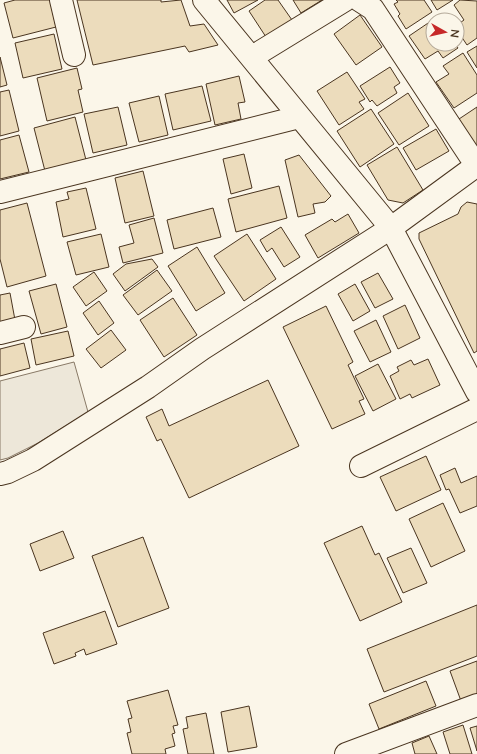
<svg xmlns="http://www.w3.org/2000/svg" width="477" height="754" font-family="Lato,sans-serif">
	<style>
		.parking { fill: #ede7d9; stroke: #887966 }
		.building { fill: #ecdcbc; stroke: #4a3520 }
		.lines { fill: none; stroke-linecap: round; stroke-linejoin: round }
		.street-casing { stroke: #4a3520; stroke-width: 24 }
		.street { stroke: #fbf6e9; stroke-width: 22 }
	</style>
	<rect width="100%" height="100%" fill="#fbf6e9"/>
	<path class="parking" d="M74,362l14,50 -50,31 -30,15 -8,2v-79z"/>
	<path class="building" d="M15,0h35l6,27 -43,11 -9,-35z
		M77,0h84v2l20,-2 9,26 14,-2 14,21 -29,7 -4,-6 -92,19z
		M227,0h31l-24,13z
		M265,0h13l14,20 -26,17 -17,-26z
		M293,0h29l-21,13z
		M396,0h28l8,12 -26,17 -8,-13 2,-2 -6,-10 4,-2z
		M431,0h22l-16,10z
		M460,0l17,1v37l-10,7 -10,-15v-5l7,-5 -10,-15z
		M360,15l22,32 -26,18 -22,-31z
		M437,17l2,3h-6v24h22l3,4 -15,10 -5,-7 -13,8 -16,-23z
		M54,34l8,35 -39,9 -8,-35z
		M477,46v22l-10,-16z
		M463,53l14,22v18l-23,15 -18,-26 13,-8 -6,-8z
		M0,57l7,28 -7,2z
		M390,67l10,16 -6,4 3,6 -20,13 -5,-6 -2,2 -10,-16z
		M77,68l5,21 -4,1 5,22 -36,9 -10,-43z
		M347,72l18,27 -6,3 5,7 -25,16 -22,-34z
		M239,76l6,26 -7,1 3,16 -26,6 -9,-41z
		M202,86l9,35 -38,9 -8,-36z
		M9,90l10,41 -19,5v-44z
		M408,93l21,33 -30,19 -21,-32z
		M159,96l9,39 -29,7 -10,-39z
		M118,107l9,38 -34,8 -9,-39z
		M477,107v41l-21,-27z
		M371,109l23,35 -34,23 -23,-36z
		M75,117l11,43 -41,11 -11,-43z
		M436,129l13,22 -33,19 -13,-22z
		M19,135l10,37 -29,7v-39z
		M397,147l26,43 -20,13 -15,-3 -21,-35z
		M244,154l8,34 -21,6 -8,-35z
		M299,155l32,41 -6,6 -12,2 2,9 -17,4 -13,-57z
		M143,171l11,45 -29,7 -10,-45z
		M279,186l8,32 -51,14 -8,-33z
		M86,188l10,41 -33,8 -7,-35 13,-3 -2,-7z
		M467,202l10,2v147l-3,2 -55,-114v-6l39,-19 3,-7z
		M27,203l19,73 -39,11 -7,-28v-49z
		M213,208l8,29 -47,12 -7,-29z
		M348,214l11,19 -41,25 -13,-23 27,-16 3,3z
		M154,218l9,35 -40,10 -4,-16 15,-4 -5,-18z
		M281,227l19,30 -16,10 -12,-19 -5,4 -7,-12z
		M101,234l8,33 -33,8 -9,-33z
		M247,234l29,45 -32,22 -30,-45z
		M197,247l28,46 -29,18 -28,-45z
		M152,259l6,8 -33,24 -12,-17 13,-10z
		M157,270l15,21 -34,24 -15,-20z
		M94,272l13,19 -21,15 -13,-19z
		M378,273l15,26 -18,9 -14,-26z
		M56,284l11,43 -26,7 -12,-43z
		M355,284l15,27 -17,10 -15,-27z
		M10,293l5,27 -15,3v-28z
		M173,298l24,37 -33,22 -24,-37z
		M99,301l15,22 -16,12 -15,-22z
		M405,305l15,33 -22,11 -15,-33z
		M326,306l27,56 -5,3 16,34 -5,2 6,13 -33,15 -49,-102z
		M376,320l15,32 -21,10 -16,-31z
		M111,330l15,20 -25,18 -15,-19z
		M68,331l6,25 -38,9 -5,-26z
		M24,343l6,25 -30,8v-27z
		M428,359l12,26 -28,13 -2,-4 -10,5 -10,-23 9,-5 -2,-4 14,-7 3,5z
		M378,364l18,35 -23,12 -18,-35z
		M268,380l31,66 -110,52 -28,-59 -4,2 -11,-24 16,-8 7,17z
		M426,456l15,34 -45,21 -16,-34z
		M455,468l6,15 16,-7v30l-17,7 -11,-24 -3,1 -6,-15z
		M443,503l22,48 -34,16 -22,-48z
		M362,526l13,29 4,-2 23,49 -42,19 -36,-78z
		M63,531l11,27 -34,13 -10,-27z
		M143,537l26,71 -51,19 -26,-71z
		M411,548l16,35 -24,10 -16,-35z
		M477,605v51l-93,36 -17,-43z
		M105,611l12,33 -31,11 -2,-6 -9,4 1,3 -22,8 -11,-31z
		M477,661v34l-16,6 -11,-30z
		M426,681l10,25 -57,23 -10,-25z
		M168,690l10,35 -5,1 2,7 -3,1 3,12 -10,3 1,5h-34l-5,-21 4,-1 -3,-13 4,-1 -5,-17z
		M249,706l8,41 -29,5 -7,-40z
		M206,713l8,41h-26l-5,-25 5,-1 -2,-11z
		M463,725l9,29h-22l-7,-22z
		M477,726v25l-7,-23z
		M429,736l8,18h-22l-3,-11z"/>
	<g class="lines">
		<defs>
			<path id="street" d="M61,0l13,55
				M204,0l187,228 86,164
				M359,0l14,9 103,156
				M252,57l93,-57
				M0,192l299,-75
				M0,333l24,-6
				M361,466l116,-57
				M0,474l8,-2 25,-12 115,-73 54,-38 189,-121 86,-63
				M346,754l131,-49"/>
		</defs>
		<use href="#street" class="street-casing"/>
		<use href="#street" class="street"/>
	</g>
	<g transform="translate(445 32) rotate(98)"><circle r="19" fill="#fbf6e9" stroke="#b4a999"/>
	<path d="M0-3L7 15L0 10L-7 15Z" fill="#c62828"/>
	<text y="-6" font-size="11" font-weight="bold" text-anchor="middle" fill="#4a3520">N</text>
	</g>
</svg>
